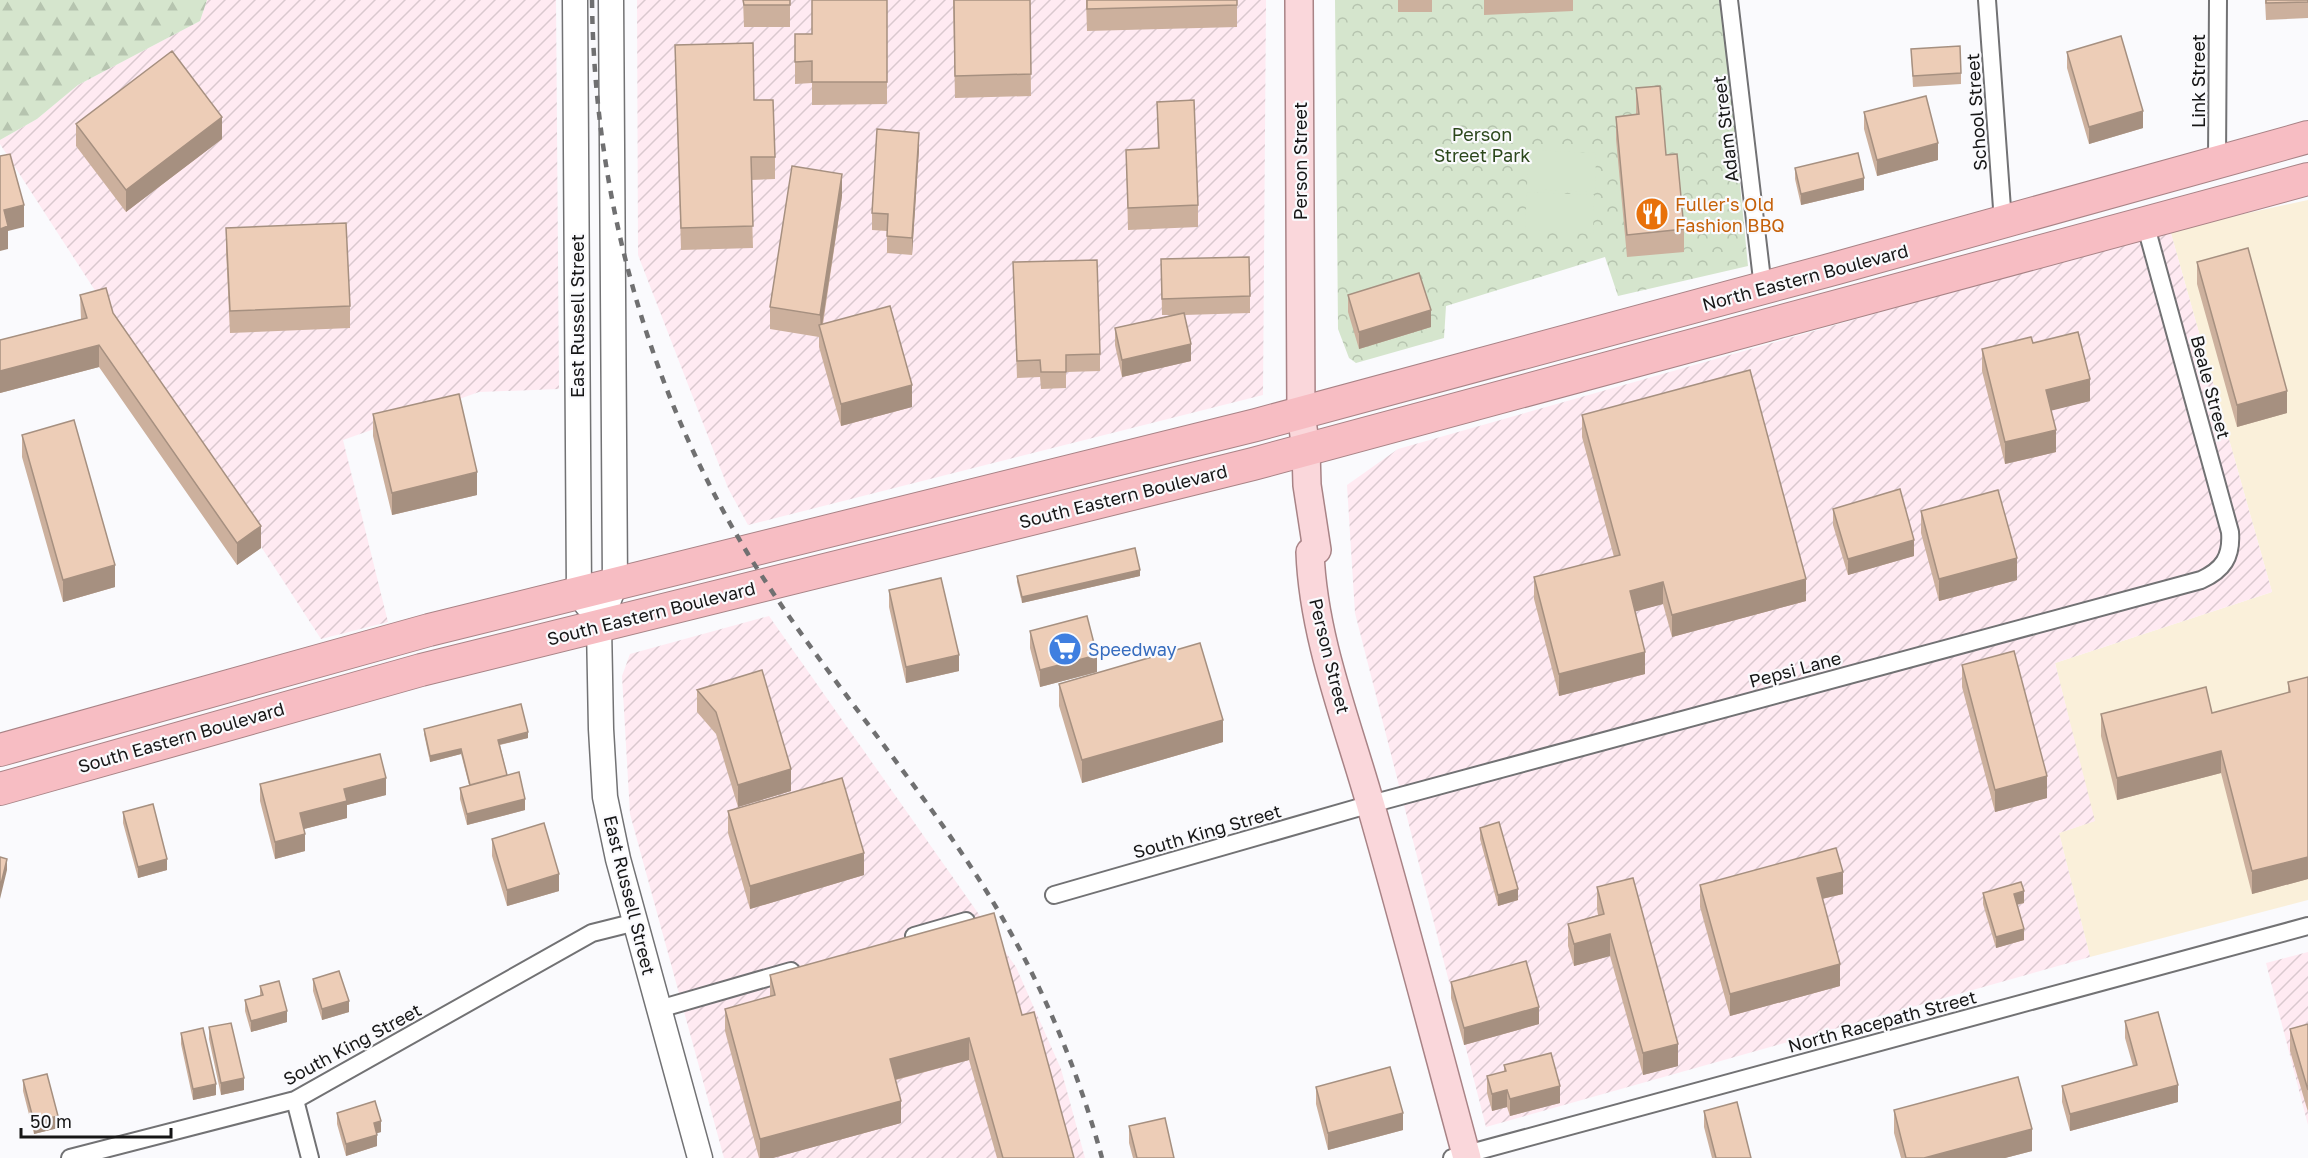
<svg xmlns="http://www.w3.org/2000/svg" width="2308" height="1158" font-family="'Golos Text',sans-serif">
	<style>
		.commercial { fill: #faf0da }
		.industrial { fill: url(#industrial-furrows) }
		.forest { fill: url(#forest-firs) }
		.park { fill: url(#park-crowns) }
		.garden { fill: #d5e5cd }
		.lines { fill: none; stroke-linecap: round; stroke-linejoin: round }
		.street-casing { stroke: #727274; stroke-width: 20 }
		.secondary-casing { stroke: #727274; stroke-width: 27 }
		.primary-casing { stroke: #a88386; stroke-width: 30 }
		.highway-casing { stroke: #a88386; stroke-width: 34 }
		.street { stroke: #fff; stroke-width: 16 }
		.secondary { stroke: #fff; stroke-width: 24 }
		.primary { stroke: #fad7db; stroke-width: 27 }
		.highway { stroke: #f7bdc3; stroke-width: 32 }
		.rail { stroke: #707071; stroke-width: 4.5; stroke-dasharray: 8 8; stroke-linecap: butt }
		.wall { fill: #ccb09d }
		.shaded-wall { fill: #a69080 }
		.building { fill: #edcdb7; stroke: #a69080; stroke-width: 1.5 }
		.labels { text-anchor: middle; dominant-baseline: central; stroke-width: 4.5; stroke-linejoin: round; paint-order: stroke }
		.street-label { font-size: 18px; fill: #161616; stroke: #fafafd }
		.park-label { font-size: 18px; fill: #2b471b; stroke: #fafafd }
		.food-label { font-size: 18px; fill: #c56008; stroke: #fafafd; text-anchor: start }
		.shop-label { font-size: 18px; fill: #366cbe; stroke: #fafafd; text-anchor: start }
	</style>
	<defs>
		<pattern id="industrial-furrows" width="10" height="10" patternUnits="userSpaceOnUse" patternTransform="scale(1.5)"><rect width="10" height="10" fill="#ffeaf2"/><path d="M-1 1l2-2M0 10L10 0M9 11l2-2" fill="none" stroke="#dac8cf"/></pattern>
		<pattern id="forest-firs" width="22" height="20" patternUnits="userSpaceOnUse" patternTransform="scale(1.5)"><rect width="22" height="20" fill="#d5e5cd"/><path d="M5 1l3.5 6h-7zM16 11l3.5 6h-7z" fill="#b6c4af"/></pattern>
		<pattern id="park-crowns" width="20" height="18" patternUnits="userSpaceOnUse" patternTransform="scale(1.5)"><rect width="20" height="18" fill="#d5e5cd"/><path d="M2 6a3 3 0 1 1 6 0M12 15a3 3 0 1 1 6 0" fill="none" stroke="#b6c4af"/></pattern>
	</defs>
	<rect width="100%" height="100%" fill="#fafafd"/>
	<path class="commercial" d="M2308,200v700l-218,57 -31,-124 35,-12 -39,-158 217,-71 -102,-362z"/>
	<path class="industrial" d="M207,0h349l3,389 -80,3 -136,48 45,182 -67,17 -321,-495v-4l37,-21 41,-34 122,-64z
		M637,0h629l-3,395 -515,130 -20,-37 -90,-233z
		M2170,230l102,362 -217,71 40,158 -36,12 31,124 -604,170 -131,-514 -8,-128 51,-36z
		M769,616l247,351 45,102 24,89h-361l-94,-344 -8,-138 8,-22z
		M2308,952v173l-42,-162z"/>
	<path class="forest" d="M0,0h207l-7,21 -122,64 -41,34 -37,21z"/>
	<path class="park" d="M1335,0h387l26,266 -130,30 -13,-39 -159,49 -2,32 -88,25 -7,-5 -11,-29z"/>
	<path class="garden" d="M1529,150l67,3 -1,39 -68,-3z
		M1527,192l67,3 -1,39 -68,-4z"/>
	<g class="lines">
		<defs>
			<path id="street" d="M1729,0l34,288
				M1987,0l16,222
				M2217,162l1,-162
				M1054,895l317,-91 830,-224c22,-10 31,-23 29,-48l-85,-309
				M914,936l52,-15
				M659,1009l132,-38
				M295,1100l15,58
				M70,1158l225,-58 297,-167 44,-11
				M1452,1158l856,-232"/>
			<path id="secondary" d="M575,0l4,593 8,12
				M611,0l4,584 -16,42 2,103 4,68 13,62 82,299"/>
			<path id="primary" d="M1299,0l2,413 5,37 1,35 10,65 -7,2c3,85 37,170 60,251 34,118 65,237 97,355"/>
			<path id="highway" d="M0,750l429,-120 827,-205 581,-157 471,-131
				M0,789l421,-119 832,-206 1055,-285"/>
		</defs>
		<use href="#street" class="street-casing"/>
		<use href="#secondary" class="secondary-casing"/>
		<use href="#primary" class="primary-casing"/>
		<use href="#highway" class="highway-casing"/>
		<use href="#street" class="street"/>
		<use href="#secondary" class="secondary"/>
		<use href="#primary" class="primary"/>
		<use href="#highway" class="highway"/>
		<path class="rail" d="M592,0c2,194 55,388 156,554 68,110 154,208 225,316 58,89 101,185 129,288"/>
	</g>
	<path class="wall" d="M743,0h47v27h-46z
		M887,0v104l-75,1v-22l-17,1v-50h17z
		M953,0h77l1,96 -76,2z
		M1086,0h151v27l-150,4z
		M1398,0h57h-23v12h-34z
		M1484,0h89v11l-89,4z
		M2265,0h43v18l-42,2z
		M675,45l79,55 21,57v22l-24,1 2,68 -72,2z
		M1911,49l50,24v11l-48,3z
		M2067,52l76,76 -54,16 -22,-76z
		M1636,88l30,67 18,74v23l-57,5 -11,-118v-22l20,-2z
		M1157,102l41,103v22l-70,3 -2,-80 32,-2z
		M1864,112l74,48 -61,16 -13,-47z
		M76,124l146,15 -96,73 -50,-66z
		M919,149l-7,106 -25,-2v-22l-15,-1v-17z
		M1795,168l69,22 -63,15 -6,-26z
		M842,196l-19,128 89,83 -71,19 -22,-79v-10l-49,-8v-22z
		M226,228l124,78v22l-120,5 -4,-83z
		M1161,259l89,37v17l-66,2 7,46 -69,16 -7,-32v-17l58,-13h-11z
		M1013,262l87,92v17l-34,1v16l-25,1 -1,-12 -23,1z
		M2197,262l90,151 -50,14 -40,-143z
		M80,295l33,18 148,235 -24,17 -138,-198 -99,26v-53l81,-21z
		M1348,295l83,32 -72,22 -11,-37z
		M2033,343l57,58 -39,9 5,42 -51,12 -23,-93v-22z
		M373,414l104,81 -85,20 -19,-79z
		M1582,415l224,186 -134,36 -9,-33 -28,7 10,63 -86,22 -25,-97v-22l80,-20 -32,-120z
		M22,435l93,152 -52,15 -41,-145z
		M1833,509l81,47 -66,19 -15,-50z
		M1921,511l96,69 -78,21 -18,-68z
		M1017,576h123l-118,27 -5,-21z
		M889,590l70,81 -53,12 -17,-76z
		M1030,631l67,41 -57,15 -10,-39z
		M1962,665l85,133 -52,14 -33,-125z
		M2308,677v202l-56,15 -31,-121 -104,27 -16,-64v-22l111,-1 76,-20v-11z
		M1059,684l164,58 -141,41 -23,-77z
		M697,690l94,101 -53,16 -22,-73 -19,-22z
		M424,729l104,9 -28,7 7,30 18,35 -58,15 -7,-26v-11l9,-3 -8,-31 -31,8 -6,-28z
		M260,784l126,11 -39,10v13l-43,11 1,22 -30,8 -15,-58z
		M728,811l136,64 -114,34 -22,-76z
		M123,812l44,58 -29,8 -15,-55z
		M1480,828l38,72 -20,6 -18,-67z
		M492,839l67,52 -52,15 -15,-50z
		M1700,885l143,9 -21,5 18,87 -110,30 -30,-109z
		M1597,887l81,179 -35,9 -33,-119 -36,10 -6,-20v-22l30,-9 -1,-6z
		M1983,893l41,10 -7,2 7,35 -28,8 -13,-44z
		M770,975l252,40 52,143h-77l-28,-98 -73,20 5,43 -128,35h-14l-34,-127v-22l45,-12z
		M313,979l36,33 -27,8 -9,-29z
		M1451,982l88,42 -75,21 -13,-47z
		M260,986l27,36 -36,10 -6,-21v-11l15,-4z
		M2125,1021l53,81 -108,29 -8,-29v-16l71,-20 -8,-28z
		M2308,1024v88l-18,-61v-22z
		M209,1027l35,63 -23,5 -12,-56z
		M181,1033l35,62 -23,5 -12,-56z
		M1504,1065l56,38 -50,13 -3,-9 -15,4 -5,-18v-17l17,-4z
		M23,1080l35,48 -24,6 -11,-43z
		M1316,1087l87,43 -75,20 -12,-46z
		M1894,1110l138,41 -27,7h-104l-7,-25z
		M1704,1111l47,47h-39l-8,-31z
		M337,1113l44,19 -4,1v13l-31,10 -9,-32z
		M1129,1126l45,32h-41l-4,-15z"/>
	<path class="shaded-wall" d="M2143,111v17l-54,16v-17z
		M222,117v22l-96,73v-22z
		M919,133v16l-7,106v-17z
		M1938,143v17l-61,16v-16z
		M842,174v22l-21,136 -1,-17z
		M1864,178v12l-63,15v-11z
		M24,205v22l-16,4v18l-8,2v-22l4,-19z
		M1431,310v17l-72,22v-17z
		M1191,344v17l-69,16v-17z
		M99,345v22l-99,26v-22z
		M2090,379v22l-44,11v-22z
		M912,385v22l-71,19v-22z
		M2287,391v22l-50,14v-22z
		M2056,430v22l-51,12v-22z
		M477,472v23l-85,20v-22z
		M261,526v22l-24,17v-22z
		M1914,540v16l-66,19v-16z
		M2017,558v22l-78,21v-22z
		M115,565v22l-52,15v-22z
		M1140,570v6l-118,27v-6z
		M1806,579v22l-134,36v-22z
		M1663,582v22l-33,9v-22z
		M1645,652v22l-86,22v-22z
		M959,655v16l-53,12v-16z
		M1097,655v17l-57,15v-17z
		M1223,720v22l-141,41v-23z
		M528,732v6l-30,7v-5z
		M461,749v5l-31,8v-6z
		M2221,751v22l-104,27v-22z
		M791,769v22l-53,16v-22z
		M2047,776v22l-52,14v-22z
		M386,778v17l-39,10v13l-47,12v-17l44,-24z
		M525,799v11l-58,15v-11z
		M305,834v17l-30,8v-17z
		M864,853v22l-114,34v-23z
		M2308,857v22l-56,15v-23z
		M7,859v11l-7,29v-11z
		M167,859v11l-29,8v-11z
		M1843,872v22l-26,6v-22z
		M559,874v17l-52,15v-16z
		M1518,889v11l-20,6v-11z
		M2024,891v12l-10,2v-11z
		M2024,929v11l-28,8v-11z
		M1610,934v22l-36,10v-22z
		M1840,964v22l-110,30v-22z
		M349,1001v11l-27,8v-11z
		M1539,1007v17l-75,21v-17z
		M287,1011v11l-36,10v-11z
		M969,1038v22l-79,21v-22z
		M1678,1044v22l-35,9v-22z
		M244,1078v12l-23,5v-12z
		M216,1084v11l-23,5v-11z
		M2178,1085v17l-108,29v-17z
		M1560,1086v17l-50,13v-17z
		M1507,1090v17l-15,4v-17z
		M901,1101v22l-128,35h-13v-19z
		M1403,1113v17l-75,20v-17z
		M58,1116v12l-24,6v-12z
		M381,1121v11l-7,2v-11z
		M2032,1129v22l-27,7h-81z
		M377,1135v11l-31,10v-12z"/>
	<path class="building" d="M743,0h47v5h-46z
		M812,0h75v82h-75v-21l-17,1v-28h17z
		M954,0h76l1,74 -76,2z
		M1087,0h150v5l-150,4z
		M2266,0h42v2l-42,1z
		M2121,36l22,75 -54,16 -22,-75z
		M753,43l1,57h19l2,57h-24l2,69 -72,2 -6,-183z
		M1960,46l1,27 -48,3 -2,-27z
		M172,51l50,66 -96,73 -50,-66z
		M1660,86l6,69 11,-1 7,75 -57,6 -11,-118 23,-3 -3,-26z
		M1926,96l12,47 -61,17 -13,-48z
		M1194,100l4,105 -70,3 -2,-58 33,-2 -2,-46z
		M877,129l42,4 -7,105 -25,-2 1,-22 -16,-1z
		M1858,153l6,25 -63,16 -6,-26z
		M10,154l14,51 -20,5 4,16 -8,3v-73z
		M792,166l50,8 -22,141 -50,-8z
		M346,223l4,83 -120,5 -4,-83z
		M2248,248l39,143 -50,14 -40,-143z
		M1249,257l1,39 -88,3 -1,-40z
		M1097,260l3,94 -34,1v17h-25l-1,-12 -23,1 -4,-99z
		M1419,273l12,37 -72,22 -11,-37z
		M106,288l7,25 148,213 -24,17 -138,-198 -99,26v-31l87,-22 -7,-23z
		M890,306l22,79 -71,19 -22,-79z
		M1184,313l7,31 -69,16 -7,-32z
		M2078,332l12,47 -44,11 10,40 -51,12 -23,-93 49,-12 2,6z
		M1750,370l56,209 -134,36 -9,-33 -33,9 15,61 -86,22 -25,-97 86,-22 -38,-140z
		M459,394l18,78 -85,21 -19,-79z
		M74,420l41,145 -52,15 -41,-145z
		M1900,489l14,51 -66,19 -15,-50z
		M1998,490l19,68 -78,21 -18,-68z
		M1135,548l5,22 -118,27 -5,-21z
		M941,578l18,77 -53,12 -17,-77z
		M1087,616l10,39 -57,15 -10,-39z
		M1200,643l23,77 -141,40 -23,-76z
		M2014,651l33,125 -52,14 -33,-125z
		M762,670l29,99 -53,16 -22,-73 -19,-22z
		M2308,677v180l-56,14 -31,-120 -104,27 -16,-64 105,-27 6,26 78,-21 -2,-10z
		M521,704l7,28 -30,8 9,35 -37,10 -9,-36 -31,7 -6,-27z
		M380,754l6,24 -42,11 3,12 -47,12 5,21 -30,8 -15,-58z
		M519,772l6,27 -58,15 -7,-26z
		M842,778l22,75 -114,33 -22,-75z
		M153,804l14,55 -29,8 -15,-55z
		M1499,822l19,67 -20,6 -18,-67z
		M544,823l15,51 -52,16 -15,-51z
		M1836,848l7,24 -26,6 23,86 -110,30 -30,-109z
		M0,857l7,2 -7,29z
		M1633,878l45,166 -35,9 -33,-119 -36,10 -6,-20 36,-10 -7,-27z
		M2021,882l3,9 -10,3 10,35 -28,8 -13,-44z
		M994,913l28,102 12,-3 40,146h-71l-34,-120 -79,21 11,42 -141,38 -35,-130 50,-14 -5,-20z
		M1526,961l13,46 -75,21 -13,-46z
		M339,971l10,30 -27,8 -9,-30z
		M279,981l8,30 -36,10 -6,-21 18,-5 -3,-9z
		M2158,1012l20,73 -108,29 -8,-28 75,-21 -12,-44z
		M231,1023l13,55 -23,5 -12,-56z
		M2308,1024v66l-18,-61z
		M203,1028l13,56 -23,5 -12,-56z
		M1551,1053l9,33 -50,13 -3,-9 -15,4 -5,-18 19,-5 -2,-6z
		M1390,1067l13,46 -75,20 -12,-46z
		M47,1074l11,42 -24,6 -11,-42z
		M2018,1077l14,52 -108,29h-18l-12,-48z
		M375,1101l6,20 -7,2 3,12 -31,9 -9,-31z
		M1737,1102l14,56h-35l-12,-47z
		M1165,1118l9,40h-37l-8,-32z"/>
	<defs>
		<symbol id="restaurant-disc" viewBox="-11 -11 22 22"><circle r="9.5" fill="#e8710a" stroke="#fafafd"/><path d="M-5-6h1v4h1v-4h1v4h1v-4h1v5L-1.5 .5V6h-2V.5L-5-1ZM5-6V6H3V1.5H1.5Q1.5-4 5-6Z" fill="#fff"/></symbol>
		<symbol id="supermarket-disc" viewBox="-11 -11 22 22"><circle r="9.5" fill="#3f7fe0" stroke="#fafafd"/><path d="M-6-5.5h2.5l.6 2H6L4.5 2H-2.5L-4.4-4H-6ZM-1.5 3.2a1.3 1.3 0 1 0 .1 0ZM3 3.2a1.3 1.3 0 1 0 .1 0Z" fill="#fff"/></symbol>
	</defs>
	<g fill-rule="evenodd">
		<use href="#restaurant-disc" x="1633" y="195" width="38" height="38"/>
		<use href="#supermarket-disc" x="1046" y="630" width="38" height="38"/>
	</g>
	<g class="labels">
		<g class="street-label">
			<text transform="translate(2198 81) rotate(-90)">Link Street</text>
			<text transform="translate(1976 112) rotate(-94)">School Street</text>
			<text transform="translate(1725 129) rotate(-97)">Adam Street</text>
			<text transform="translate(1300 161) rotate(-90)">Person Street</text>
			<text transform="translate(1805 277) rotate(-15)">North Eastern Boulevard</text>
			<text transform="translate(577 316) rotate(-90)">East Russell Street</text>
			<text transform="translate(2211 387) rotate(75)">Beale Street</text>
			<text transform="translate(1123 496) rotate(-14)">South Eastern Boulevard</text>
			<text transform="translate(651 613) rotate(-14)">South Eastern Boulevard</text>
			<text transform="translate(1330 656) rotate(76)">Person Street</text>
			<text transform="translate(1795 669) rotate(-15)">Pepsi Lane</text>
			<text transform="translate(181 737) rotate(-16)">South Eastern Boulevard</text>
			<text transform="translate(1207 831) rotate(-16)">South King Street</text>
			<text transform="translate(630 895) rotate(76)">East Russell Street</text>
			<text transform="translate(1882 1021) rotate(-15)">North Racepath Street</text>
			<text transform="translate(352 1044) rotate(-28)">South King Street</text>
		</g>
		<g class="park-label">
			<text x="1482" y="134">Person<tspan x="1482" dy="21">Street Park</tspan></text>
		</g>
		<g class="food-label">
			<text x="1675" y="204">Fuller's Old<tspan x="1675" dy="21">Fashion BBQ</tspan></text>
		</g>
		<g class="shop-label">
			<text x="1088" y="649">Speedway</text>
		</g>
	</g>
	<path d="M21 1128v9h150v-9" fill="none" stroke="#161616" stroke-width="3"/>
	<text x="30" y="1128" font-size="18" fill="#161616" stroke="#fafafd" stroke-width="4.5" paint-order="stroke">50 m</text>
</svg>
